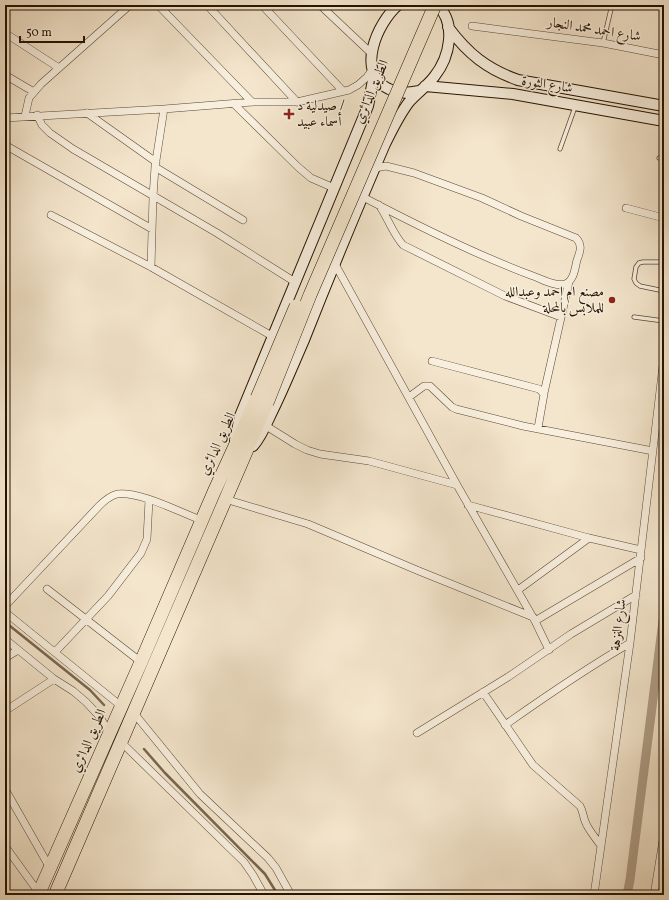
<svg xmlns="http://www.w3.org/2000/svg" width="669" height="900" font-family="Vollkorn,Amiri,serif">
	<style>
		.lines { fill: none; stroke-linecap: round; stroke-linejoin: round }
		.stream { stroke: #776651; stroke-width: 2.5 }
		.canal { stroke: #ae9e87; stroke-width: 9 }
		.lane-casing { stroke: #594733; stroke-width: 5 }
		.street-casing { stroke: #594733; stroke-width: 8 }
		.secondary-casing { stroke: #251200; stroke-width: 12 }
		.highway-casing { stroke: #251200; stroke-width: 14 }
		.lane { stroke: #f8efde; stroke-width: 3.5 }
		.street { stroke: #f8efde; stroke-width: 7 }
		.secondary { stroke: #f8efde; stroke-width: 10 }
		.highway { stroke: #f4e6cd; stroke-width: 13 }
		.highway-bridge-casing { stroke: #251200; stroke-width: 14; stroke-linecap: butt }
		.highway-bridge { stroke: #f4e6cd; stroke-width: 13 }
		.poi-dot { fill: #8f2418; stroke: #f8efde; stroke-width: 1.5 }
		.labels { text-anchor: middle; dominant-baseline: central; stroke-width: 3; stroke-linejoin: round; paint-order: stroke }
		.street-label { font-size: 14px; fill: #251200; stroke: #f8efde }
		.poi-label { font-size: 14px; fill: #251200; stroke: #f8efde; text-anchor: start }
	</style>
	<rect width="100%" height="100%" fill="#f4e6cd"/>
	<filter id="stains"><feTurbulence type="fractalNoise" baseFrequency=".005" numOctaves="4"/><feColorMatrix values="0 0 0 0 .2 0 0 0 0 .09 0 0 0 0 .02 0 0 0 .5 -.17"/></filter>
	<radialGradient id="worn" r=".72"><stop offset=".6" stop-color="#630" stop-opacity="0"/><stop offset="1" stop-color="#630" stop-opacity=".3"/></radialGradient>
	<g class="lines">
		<path class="stream" d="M5,622l85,68 14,15
			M144,749l21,24 100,101 13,21"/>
		<path class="canal" d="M627,895l3,-15 34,-267"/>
		<defs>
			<path id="lane" d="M603,43l8,-34
				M560,149l15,-42
				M659,158l5,1
				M664,262h-21l-4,1 -3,4 -2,12 2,4 4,3 24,5
				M634,317l30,4
				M517,894l1,1"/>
			<path id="street" d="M158,5l94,97
				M207,5l90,97
				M262,5l81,86
				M320,5l52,49
				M472,26l131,17 61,12
				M5,33l54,35
				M5,75l29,17
				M234,104l64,63 13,11 23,10
				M87,113l69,49
				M37,115l5,10 8,8 23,16 144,84 78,49
				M25,116l4,-18 12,-14 89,-79
				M5,118l159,-9 88,-7h45l52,-12 9,-5 9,-8 5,-7
				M5,145l147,84
				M155,167l88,53
				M363,197c55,29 111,57 170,79 9,3 22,11 32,8 9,-3 10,-16 12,-24 3,-8 6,-15 -1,-22l-55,-22 -39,-18 -68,-25 -28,-7 -11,2
				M379,205c9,13 14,29 24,40l102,51 56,21
				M626,208l38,10
				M51,215l100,52 121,69
				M335,264l122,221 78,136
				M151,267l2,-70 2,-30 9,-58
				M432,361l107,28 5,5 -6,34
				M544,393l25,-111
				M409,397l15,-11h6l22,21 4,2 67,17 130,25
				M263,424l32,20 12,6 13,4 49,7 88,24
				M225,499l83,25 111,47 114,46
				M468,505l121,33 52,12
				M47,589l94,73
				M518,590l71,-52
				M5,606l94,-100c5,-5 11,-10 18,-12 23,-3 62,18 84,26
				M5,612l116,94
				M5,639l49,40 19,12 13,11 14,15 9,16
				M549,650l-14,-29 106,-63
				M55,652l53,-56 33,-43 6,-14 2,-39
				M5,658l13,-8
				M483,692l50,73 47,41c3,5 3,10 5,15 3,9 11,17 16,25
				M5,711l49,-32
				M133,712l67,82 68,64 8,10 15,27
				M505,725c41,-29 82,-57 125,-82
				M417,733l91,-56 63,-43 65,-39
				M121,742l123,120 9,13 11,20
				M5,789l45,79
				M5,846l34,47
				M594,895l36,-252 34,-286
				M654,895l10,-61"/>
			<path id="secondary" d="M398,5c-21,18 -43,68 -9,84 10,5 19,4 30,2
				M448,27c20,27 39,42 70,53l146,26
				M425,86l88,8 151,27
				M235,440l5,-24 128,-310 6,-31
				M253,446c8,-9 13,-21 18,-32 12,-24 22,-49 33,-74 26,-66 53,-131 81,-196 7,-14 14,-29 24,-42 8,-9 18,-16 25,-25 16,-20 23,-54 3,-72"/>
			<path id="highway" d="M38,895l103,-233 73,-170 43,-94
				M55,895l212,-492"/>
		</defs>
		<use href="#lane" class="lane-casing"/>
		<use href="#street" class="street-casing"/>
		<use href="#secondary" class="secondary-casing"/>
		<use href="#highway" class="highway-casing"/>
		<use href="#lane" class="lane"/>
		<use href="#street" class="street"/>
		<use href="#secondary" class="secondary"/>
		<use href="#highway" class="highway"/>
		<defs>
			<path id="highway-bridge" d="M257,398l39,-92
				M267,403l43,-108 125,-290"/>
		</defs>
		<use href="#highway-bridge" class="highway-bridge-casing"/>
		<use href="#highway-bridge" class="highway-bridge"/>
	</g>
	<g class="poi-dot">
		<path d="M287 108h4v4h4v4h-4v4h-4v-4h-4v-4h4z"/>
		<circle cx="612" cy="300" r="4"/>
	</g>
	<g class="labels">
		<g class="street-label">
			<text transform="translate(594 30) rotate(9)">شارع احمد محمد النجار</text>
			<text transform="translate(547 85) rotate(9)">شارع الثورة</text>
			<text transform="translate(372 92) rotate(-67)">الطريق الدائري</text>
			<text transform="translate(218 444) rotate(-65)">الطريق الدائري</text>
			<text transform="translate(619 625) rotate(-83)">شارع النزهة</text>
			<text transform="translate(89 741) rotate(-66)">الطريق الدائري</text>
		</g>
		<g class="poi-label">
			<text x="297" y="106">صيدلية د /<tspan x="297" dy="16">أسماء عبيد</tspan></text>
			<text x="604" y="292" text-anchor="end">مصنع ام احمد وعبدالله<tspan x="604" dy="16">للملابس بالمحلة</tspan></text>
		</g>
	</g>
	<rect width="669" height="900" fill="none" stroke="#f4e6cd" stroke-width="20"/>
	<rect x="6" y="6" width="657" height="888" fill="none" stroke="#251200" stroke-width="2"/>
	<rect x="10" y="10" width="649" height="880" fill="none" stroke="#251200"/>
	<path d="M20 36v6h64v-6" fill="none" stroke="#251200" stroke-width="2"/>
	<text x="26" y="36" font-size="12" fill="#251200" stroke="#f8efde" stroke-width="3" paint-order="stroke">50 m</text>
	<rect width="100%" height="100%" filter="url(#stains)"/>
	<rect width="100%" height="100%" fill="url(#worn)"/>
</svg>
